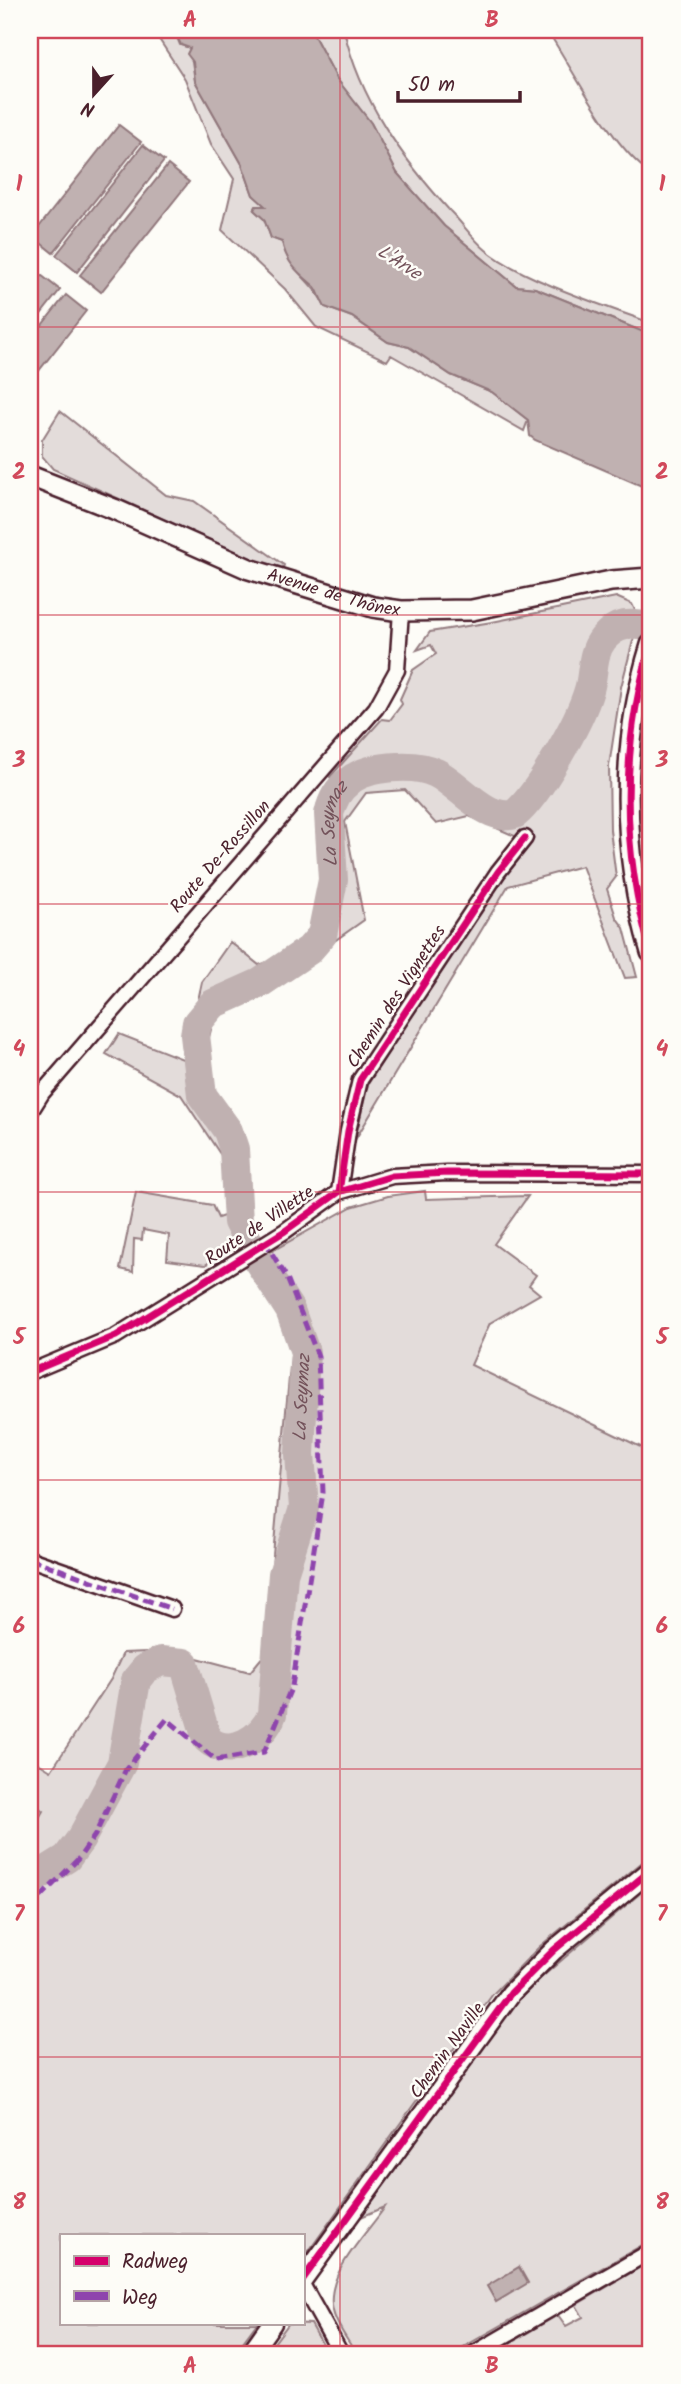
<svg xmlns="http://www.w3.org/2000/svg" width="681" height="2384" font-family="Kalam,sans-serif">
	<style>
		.green { fill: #e3dcda; stroke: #967e82; stroke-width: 2 }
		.water { fill: #c0b1b1; stroke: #91777b; stroke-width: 2 }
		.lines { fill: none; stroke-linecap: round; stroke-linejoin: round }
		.river { stroke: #c0b1b1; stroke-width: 30 }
		.minor-casing { stroke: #4a1f2b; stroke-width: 19 }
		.tertiary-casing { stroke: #4a1f2b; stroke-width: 23 }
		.secondary-casing { stroke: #4a1f2b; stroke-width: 24 }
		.minor { stroke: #fdfcf7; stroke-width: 14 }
		.tertiary { stroke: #fdfcf7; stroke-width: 18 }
		.secondary { stroke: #fdfcf7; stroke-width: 19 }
		.quiet { stroke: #8e44ad; stroke-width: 5; stroke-dasharray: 10 5; stroke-linecap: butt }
		.cycleway-casing { stroke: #fdfcf7; stroke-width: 11 }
		.cycleway { stroke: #d6006c; stroke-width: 7 }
		.grid { fill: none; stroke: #d1495b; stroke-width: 2; stroke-opacity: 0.55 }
		.labels { text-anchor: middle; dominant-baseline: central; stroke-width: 5; stroke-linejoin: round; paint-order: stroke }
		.street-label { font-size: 18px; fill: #4a1f2b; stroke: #fdfcf7 }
		.water-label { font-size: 19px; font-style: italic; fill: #73525a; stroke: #fdfcf7 }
		.neatline { fill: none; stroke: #d1495b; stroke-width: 2.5 }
		.grid-label { font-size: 23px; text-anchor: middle; font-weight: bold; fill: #d1495b }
	</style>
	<rect width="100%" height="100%" fill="#fdfcf7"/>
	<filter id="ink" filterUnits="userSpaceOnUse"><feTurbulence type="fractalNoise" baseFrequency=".0143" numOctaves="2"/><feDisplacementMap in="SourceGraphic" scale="14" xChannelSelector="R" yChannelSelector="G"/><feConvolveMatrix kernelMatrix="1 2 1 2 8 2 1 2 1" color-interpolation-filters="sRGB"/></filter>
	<g filter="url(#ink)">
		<path class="green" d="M153,30h21l6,15 10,3 5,33 47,83 11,31 13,11 -12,4 10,9 7,19 11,4c7,30 32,39 43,65l27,10 36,25 21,5 42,28 41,17 36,28 -4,11 -133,-76 -4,6 -71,-34 -31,-38 -63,-59 12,-51 -23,-35 -26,-65z
			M311,30h33c16,70 58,128 106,181 12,12 23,28 36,39 35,29 121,57 165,73v12l-116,-47 -19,-2 -72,-60 -47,-53 -26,-50 -34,-44z
			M547,30h104v143c-37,-22 -79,-105 -104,-143z
			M60,411l106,84 28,6 90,64 -3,7 -228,-103 -11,-13v-16z
			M616,597l16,7 7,14 -18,69 -12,79 1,64 6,47 -9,12 9,28 8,11 13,49 -12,1 -43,-112 -74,20 -153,254 13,-56 129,-204 34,-37 -62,-27 -33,8 -31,-34 -39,3 -21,29 19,98 -75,53 -68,16 -18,73 38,90 -17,8 -43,-65 -75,-41 13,-20 66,26 17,-78 28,-40 29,23 23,-8 26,-21 17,-63 -8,-68 19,-22 -6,-6 52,-58 8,1 12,-16 -2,-5 13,-29 23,-16 -5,-9 -14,5 13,-18 62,-10z
			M425,1191l1,8 102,-3 -34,48 42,31 -7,10 11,9 -50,29 -19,42 180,87v403l-112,92 -46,47 -190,265v-24h-242v88h196l-23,31h-204v-521l13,-22 -13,-11v-42l21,13 60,-92 12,-26 48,-2 79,21 14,-17 29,-322 8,-4 -23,-47 -20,-23 93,-52 37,-11z
			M136,1192l76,13 6,13 11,-4 11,30 -35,21 -38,-5 2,-25 -26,-5 -1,10 -8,-1 -1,33 -13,-3z
			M651,1884v347l-3,2 3,7 -200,114h-95c-7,-13 -20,-28 -23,-43 -9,-37 32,-75 52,-104l-24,10 161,-223z
			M651,2261v93h-160l67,-39 8,11 17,-9 -7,-12z
			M289,2323l22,1 17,30h-62z"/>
		<path class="water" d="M174,30h137l26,49 34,44 26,50 47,53 72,60 19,2 116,47v155l-116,-50 -5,-4 -2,-16 -36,-28 -41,-17 -42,-28 -21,-5 -36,-25 -27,-10c-4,-6 -7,-17 -10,-20 -16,-14 -28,-22 -33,-45l-11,-4 -7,-19 -10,-9 2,-4h9l-12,-11 -11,-31 -47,-83 -2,-19 -6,-8 3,-6 -9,-3z
			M119,125l22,17 -88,111 -21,-17z
			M143,145l21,16 -87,111 -21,-17z
			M168,165l21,17 -88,110 -21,-17z
			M41,275l19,15 -30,38v-38z
			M66,295l20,16 -56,71v-42z
			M519,2267l9,16 -32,19 -9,-16z"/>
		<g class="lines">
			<path class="river" id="s1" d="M30,1881l37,-23 14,-19 41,-76 14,-83 9,-11 16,-8 23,2 23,76c23,21 57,-1 65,-25l11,-140 21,-66 -4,-54 5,-102 -15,-42 -33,-51 -19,-37 -4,-73 -6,-18 -26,-36 -7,-60 2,-12 16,-19 47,-21 49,-33 13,-15 11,-55 -4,-66c3,-13 8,-24 19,-32 18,-16 66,-20 88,-9 23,11 51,50 79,41 24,-20 65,-93 74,-124 5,-17 2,-36 14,-51 14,-17 28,-16 48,-12"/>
			<defs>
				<path id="minor" d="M30,1112l12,-19 334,-385 21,-38 4,-59
					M339,1192l9,-61 12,-51 138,-208 27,-34
					M30,1372l86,-36 169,-105 54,-39 53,-16 55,-3 204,1
					M30,1559l142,50
					M303,2286l38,68
					M473,2354l178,-103"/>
				<path id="tertiary" d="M303,2279l208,-286 43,-43 97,-80
					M250,2354l22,-31"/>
				<g id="secondary">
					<path id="s2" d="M30,476l84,33 135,60 124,38 28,4 71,-1 139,-29 40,-3"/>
					<path d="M651,645c-31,99 -30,207 0,307"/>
				</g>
			</defs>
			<use href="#minor" class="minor-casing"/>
			<use href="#tertiary" class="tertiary-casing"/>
			<use href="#secondary" class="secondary-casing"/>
			<use href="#minor" class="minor"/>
			<use href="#tertiary" class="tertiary"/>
			<use href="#secondary" class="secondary"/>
			<path class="quiet" d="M30,1559l142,50
				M30,1908l49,-50 16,-23 31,-66 41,-50 49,41 48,-8 28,-66 31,-193 -5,-137 -31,-78 -22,-36"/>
			<defs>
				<path id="cycleway" d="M651,645c-31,99 -30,207 0,307
					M339,1192l9,-61 12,-51 138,-208 27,-34
					M30,1372l86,-36 169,-105 54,-39 53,-16 55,-3 204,1
					M303,2279l208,-286 43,-43 97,-80"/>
			</defs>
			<use href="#cycleway" class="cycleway-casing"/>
			<use href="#cycleway" class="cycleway"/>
		</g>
	</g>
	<path class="grid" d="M340,30v2324M30,327h621M30,615h621M30,904h621M30,1192h621M30,1480h621M30,1769h621M30,2057h621"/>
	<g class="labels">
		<g class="street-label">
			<text stroke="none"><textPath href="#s2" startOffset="326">Avenue de Thônex</textPath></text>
			<text transform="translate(221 857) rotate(-49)">Route De-Rossillon</text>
			<text transform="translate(397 997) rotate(-57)">Chemin des Vignettes</text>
			<text transform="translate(260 1226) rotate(-34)">Route de Villette</text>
			<text transform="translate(448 2051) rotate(-54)">Chemin Naville</text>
		</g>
		<g class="water-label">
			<text transform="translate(399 263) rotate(33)">L'Arve</text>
			<text stroke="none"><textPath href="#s1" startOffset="1444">La Seymaz</textPath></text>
			<text stroke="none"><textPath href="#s1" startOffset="774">La Seymaz</textPath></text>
		</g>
	</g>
	<rect width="681" height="2384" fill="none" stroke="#fdfcf7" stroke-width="77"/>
	<rect x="60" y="2234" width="245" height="91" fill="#fdfcf7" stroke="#b5a4a5" stroke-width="2"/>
	<rect x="74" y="2256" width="35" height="10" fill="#d6006c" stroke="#b5a4a5" stroke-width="2"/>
	<text x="122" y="2268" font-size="21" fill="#4a1f2b">Radweg</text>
	<rect x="74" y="2291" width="35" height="10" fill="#8e44ad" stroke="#b5a4a5" stroke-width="2"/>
	<text x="122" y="2304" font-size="21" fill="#4a1f2b">Weg</text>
	<g transform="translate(94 94) rotate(201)" stroke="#fdfcf7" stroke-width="5" paint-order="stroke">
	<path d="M0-5L12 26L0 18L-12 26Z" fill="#4a1f2b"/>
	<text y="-10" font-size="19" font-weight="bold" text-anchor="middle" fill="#4a1f2b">N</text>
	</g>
	<path d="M398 91v10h122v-10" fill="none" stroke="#4a1f2b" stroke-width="3.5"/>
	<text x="408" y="91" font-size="21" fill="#4a1f2b" stroke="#fdfcf7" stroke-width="5" paint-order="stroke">50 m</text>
	<rect x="38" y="38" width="604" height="2308" class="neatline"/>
	<g class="grid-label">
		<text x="190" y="27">A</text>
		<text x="492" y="27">B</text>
		<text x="19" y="191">1</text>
		<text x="662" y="191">1</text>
		<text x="19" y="479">2</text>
		<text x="662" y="479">2</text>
		<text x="19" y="767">3</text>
		<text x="662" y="767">3</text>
		<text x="19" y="1056">4</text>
		<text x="662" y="1056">4</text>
		<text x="19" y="1344">5</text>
		<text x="662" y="1344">5</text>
		<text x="19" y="1633">6</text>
		<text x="662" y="1633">6</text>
		<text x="19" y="1921">7</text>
		<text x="662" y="1921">7</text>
		<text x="19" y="2209">8</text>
		<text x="662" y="2209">8</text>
		<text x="190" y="2373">A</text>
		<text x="492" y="2373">B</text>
	</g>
</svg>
